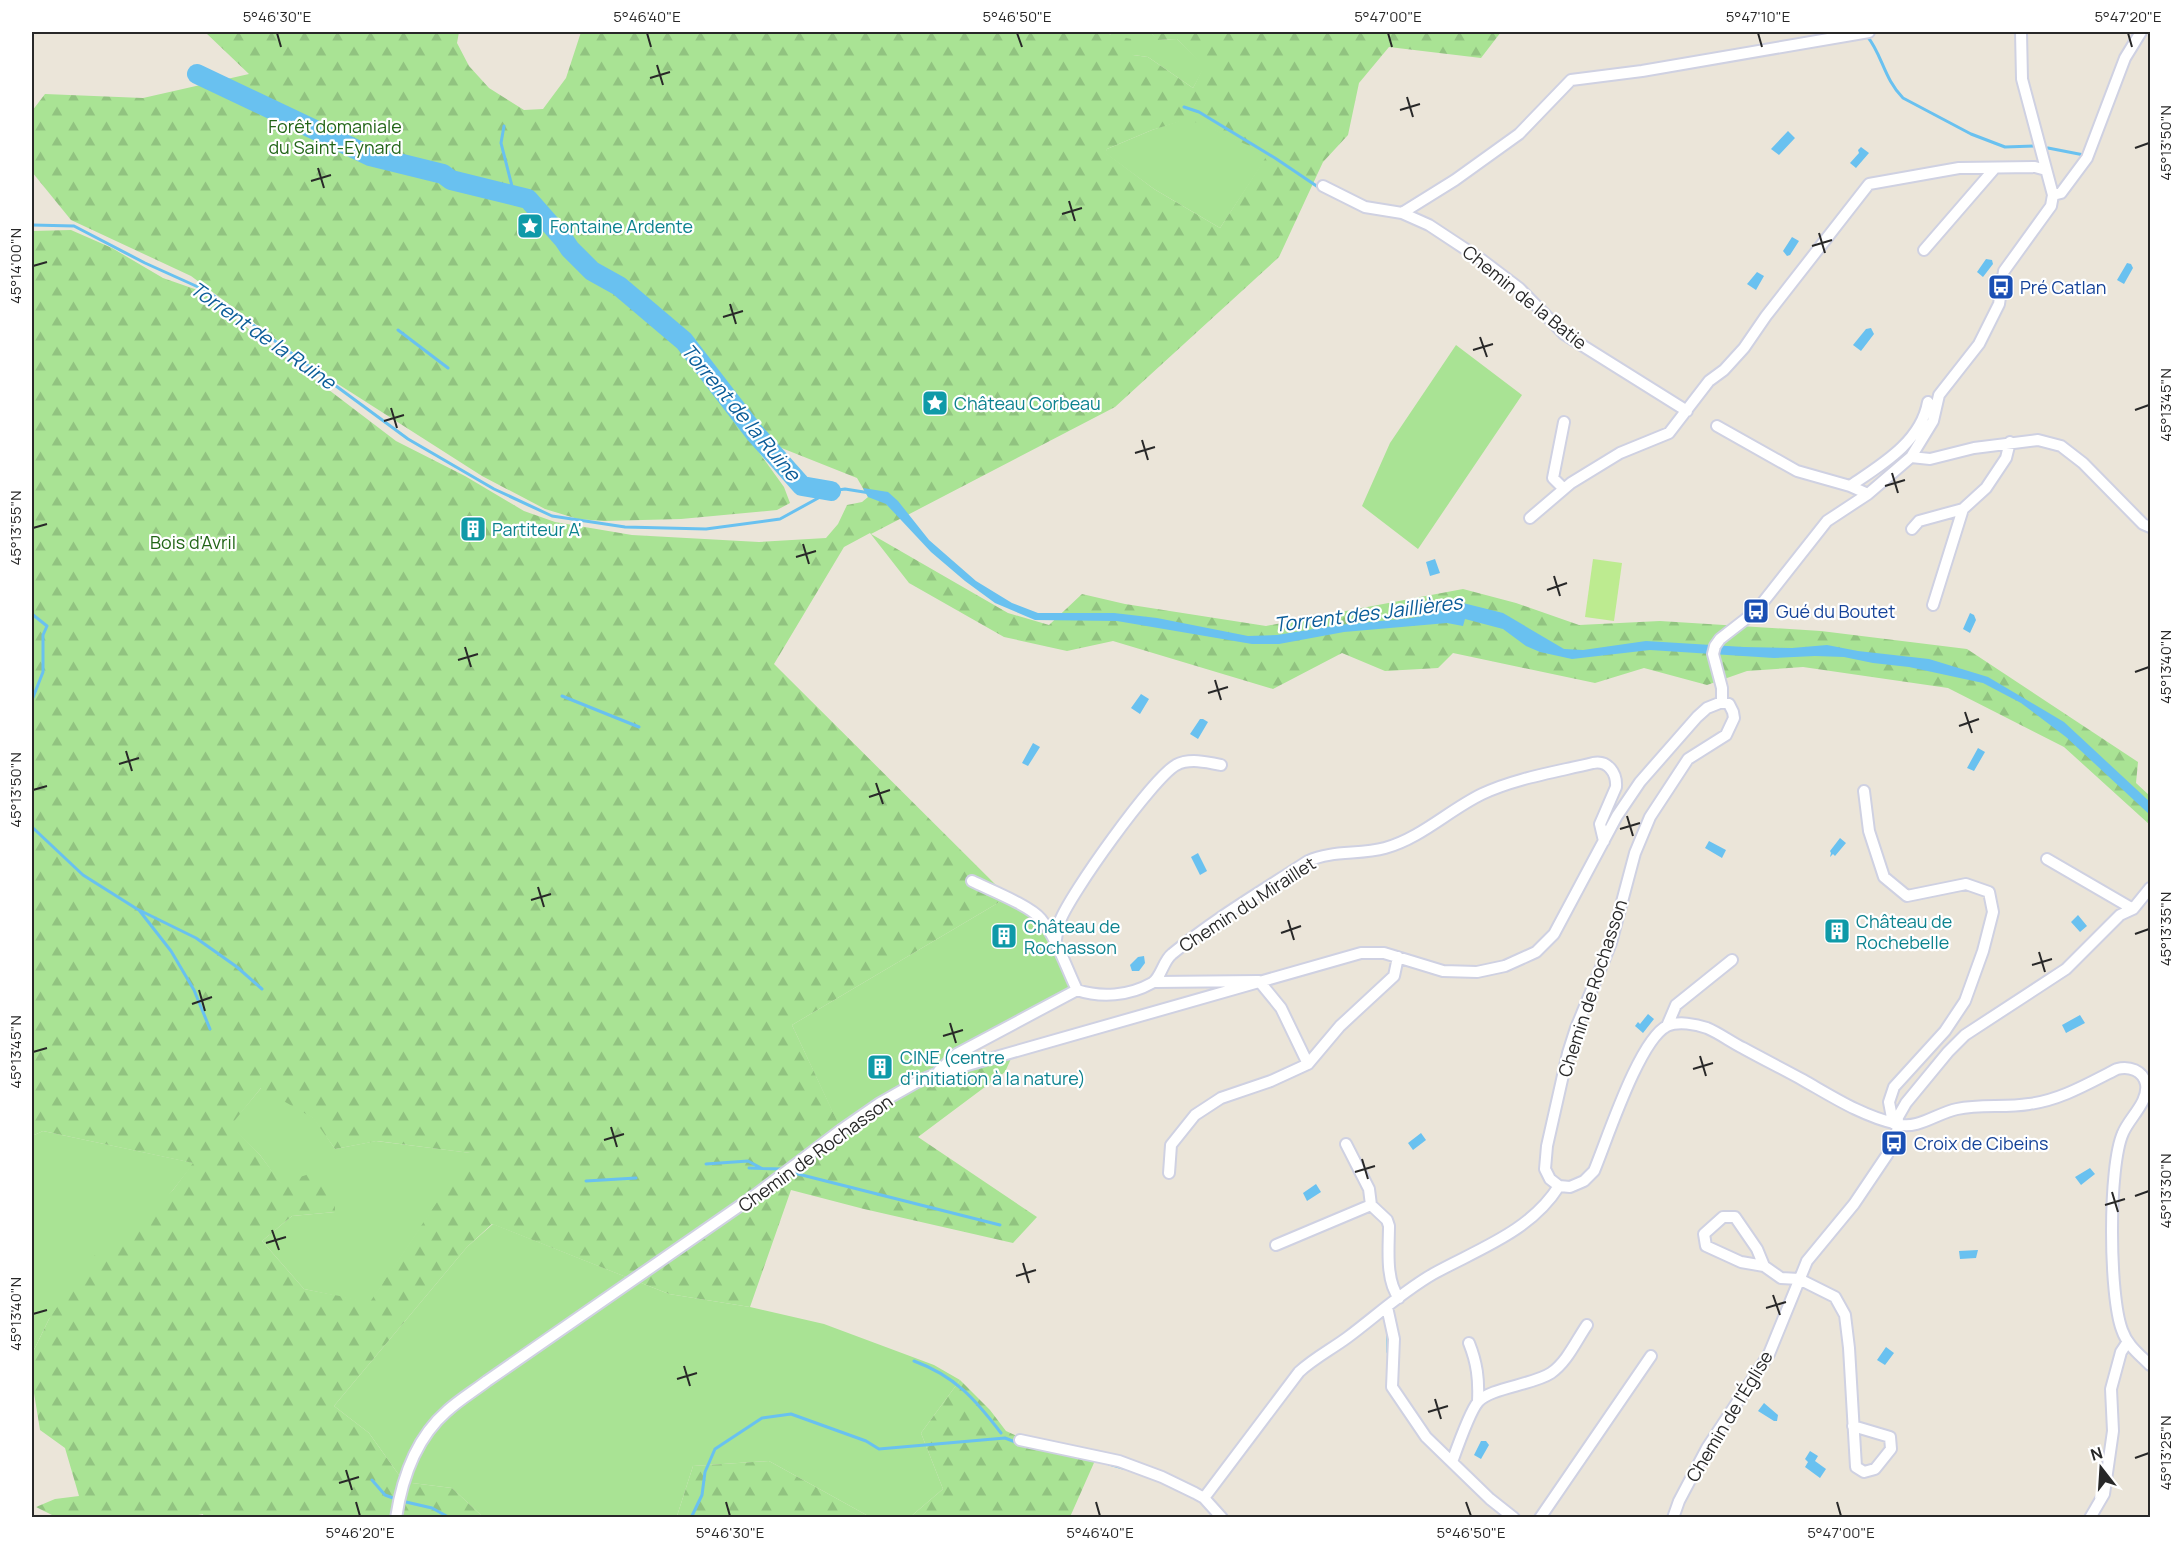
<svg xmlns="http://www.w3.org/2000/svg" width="2182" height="1549" font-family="Manrope,sans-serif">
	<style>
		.grass { fill: #a9e394 }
		.forest { fill: url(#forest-firs); fill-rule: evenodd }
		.pitch { fill: #bdeb90 }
		.water { fill: #69c1f0 }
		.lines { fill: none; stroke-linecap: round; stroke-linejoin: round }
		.stream { stroke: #69c1f0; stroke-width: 3 }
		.river { stroke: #69c1f0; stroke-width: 20 }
		.minor-casing { stroke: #cfd1e2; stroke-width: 14 }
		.minor { stroke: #fff; stroke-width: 10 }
		.ticks { fill: none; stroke: #282828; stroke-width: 2 }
		.labels { text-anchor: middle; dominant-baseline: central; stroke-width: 4.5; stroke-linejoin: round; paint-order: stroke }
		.park-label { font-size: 18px; fill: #226518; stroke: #fff }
		.culture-label { font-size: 18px; fill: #0d838f; stroke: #fff; text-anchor: start }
		.transit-label { font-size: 18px; fill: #164399; stroke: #fff; text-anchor: start }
		.street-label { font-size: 18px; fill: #282828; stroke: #fff }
		.water-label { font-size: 20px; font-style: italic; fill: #0b5d99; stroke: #fff }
		.neatline { fill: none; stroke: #282828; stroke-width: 2 }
		.ticks-label { font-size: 15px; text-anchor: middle; fill: #282828 }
	</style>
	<defs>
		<pattern id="forest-firs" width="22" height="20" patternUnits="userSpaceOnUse" patternTransform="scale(1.5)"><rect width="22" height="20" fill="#a9e394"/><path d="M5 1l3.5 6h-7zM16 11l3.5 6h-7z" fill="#91c380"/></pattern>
	</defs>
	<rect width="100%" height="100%" fill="#ebe5d9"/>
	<path class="grass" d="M1110,32h40l9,8 18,-1 28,27 -12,22 -45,-31 -15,-2 -24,-22z
		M1188,118l81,36 -49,74 -66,-39 -49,-36 2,-4 45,-19z
		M1456,345l66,50 -104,154 -56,-43 28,-63z
		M1008,897l32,22 37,71 -236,140 -49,-105z
		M262,1087l52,31 21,31 41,-8 95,12 -101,150 -66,-14 -42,-48 30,-25 43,-4 -54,-28 -21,-29 -30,-30z
		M43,1131l151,32 -21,27 -124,129 -17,35v-218z
		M493,1224l176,70 81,13 74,17 110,41 26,15 -39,53 22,56 -34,29 -39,-1 -101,-56 -76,5 -16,50 -4,1h-190l-31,-29 -48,-6 -35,-49 -35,-27 133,-159z"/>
	<path class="forest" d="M205,32h254l-2,11 12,23 20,22 35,22 19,-1 23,-31 15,-46h529l-1,2 22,5 2,16 15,2 45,31 11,-22 -27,-27 -19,1 -8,-8h351l-20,26 -92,-11 -30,36 -11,52 -25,27 -44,95 -164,150 -244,127 137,79 41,12 33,-31 43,10 141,22 197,-37 53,14 63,22 81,-4 161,10 146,18 171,113 -2,21 14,13v29l-86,-78 -116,-59 -145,-21 -56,4 -40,14 -63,-17 -49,15 -142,-30 -15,15 -53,3 -43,-18 -69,36 -160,-48 -46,10 -63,-14 -95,-54 -39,-50 -26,14 -70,117 234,233 -216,128 49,104 76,-47 97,-30 -9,20 -87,65 119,80 -24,26 -149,-34 -73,-19 -41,117 -81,-13 -177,-70 -25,23 -133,159 35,27 35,49 48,6 31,29 -279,1 -1,-4 -19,4 -128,-1 -20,-10 19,-8 24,-3 -14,-48 -25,-18 -6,-37 -2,-1v-38l17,-35 39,-58 85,-71 20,-27 -150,-32 -11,5v-905l39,-1 41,18 51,30 43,15 27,24 163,124 69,35 59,35 31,11 77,13 127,7 67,-4 12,-14 9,-19 15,-3 6,-5 -11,-19 -83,-33 -20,-21 4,27 26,36 6,16 -13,7 -96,9 -77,2 -26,-2 -33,-10 -63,-33 -155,-99 -136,-101 -120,-56 -39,-48v-61l13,-17 98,4 106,-24zM1188,119l80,35 -48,74 -66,-39 -48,-36 1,-4 45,-19zM261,1088l52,30 22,31 42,-8 93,12 -100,149 -66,-13 -42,-48 30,-25 43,-4v-20l-10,-23 -44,14 -21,-28 -29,-30z
		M960,1380l30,30 16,21 24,11 67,14 -27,61 -161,1 34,-29 -22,-56z
		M769,1461l101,56h-197l4,-1 16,-50z"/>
	<path class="pitch" d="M1593,559l29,4 -8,58 -29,-4z"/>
	<path class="water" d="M1788,131l7,7 -16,17 -8,-6z
		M1861,147l8,6 -13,15 -6,-5 9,-10 -1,-3z
		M1792,237l7,4 -9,14 -3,1 -4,-5z
		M1986,259l6,1 1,4 -10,13 -6,-5z
		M2127,263l4,1 2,4 -9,16 -7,-4z
		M1757,272l7,4 -8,14 -9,-6z
		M1871,328l3,6 -13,17 -8,-6 13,-16z
		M863,488l25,4 10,9 31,39 47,41 36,22 26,10h76l43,5 91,18 29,-1 61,-10 74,-7 9,-2 20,-13 14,-2 48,12 61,36 19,1 63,-9 98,6 48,1 35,-3 31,6 71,8 59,18 76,45 86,80v13l-84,-78 -45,-34 -38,-20 -74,-16 -36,-4 -29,-6 -29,-1 -41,2 -124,-8 -78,9 -32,-7 -14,-6 -23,-17 -38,-10 -2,7 -16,-3 -103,9 -65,12h-27l-135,-23 -82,-1 -40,-17 -30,-22 -34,-29 -45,-48 -18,-7z
		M1435,559l5,14 -10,3 -4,-14z
		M1970,613l4,2 2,5 -6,13 -7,-4z
		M1141,694l8,5 -9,15 -9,-6z
		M1200,719h3l5,3 -10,17 -8,-5z
		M1033,743l7,4 -12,19 -6,-3z
		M1978,748l7,4 -11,19 -7,-3z
		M1840,838l6,5 -11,13 -2,-2 -3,3 1,-4 -1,-2z
		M1709,841l17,9 -4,8 -17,-10z
		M1198,853l9,18 -7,4 -9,-18z
		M2078,915l9,11 -7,6 -9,-10z
		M1144,956l1,7 -6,8h-7l-2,-6 8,-8z
		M1648,1014l6,5 -11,14 -8,-7 3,-4 2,2z
		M2080,1015l5,8 -19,10 -4,-8z
		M1421,1133l5,7 -13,10 -5,-7z
		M2090,1168l5,6 -14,11 -6,-8z
		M1316,1184l5,8 -14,9 -4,-8z
		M1978,1250l-2,8 -16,1 -1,-8z
		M1886,1347l8,6 -9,12 -8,-5z
		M1764,1403l14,12 -1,6h-3l-16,-10z
		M1481,1441h5l3,4 -8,14 -7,-4z
		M1810,1451l8,5 -3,5 11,8 -6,9 -15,-11 3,-5 -3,-3z"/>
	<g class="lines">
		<path class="stream" d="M1867,36c15,18 17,43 36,62l68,36 34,13 29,-1
			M1184,107l15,5 76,46 46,31
			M504,126l-3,17 13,51
			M2048,148l36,7
			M32,225l42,1 71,37 62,28 201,148 86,50 58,27 73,11 81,2 74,-10 51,-28 14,-2 25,4
			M398,330l50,38
			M32,614l15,12 -4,9v37l-11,28
			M562,696l77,31
			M32,827l51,48 54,34 59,29 41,29 25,22
			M139,910l32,41 23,39 16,39
			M706,1164l42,-3 13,7
			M749,1168l34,1
			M794,1173l206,52
			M586,1181l50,-3
			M1388,1335v17
			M914,1361c41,15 61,38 87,72
			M1109,1464l14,4
			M372,1480l13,15 8,3
			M406,1502l26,6 18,10
			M691,1518l11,-23 3,-23 10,-23 47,-31 29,-4 75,27 13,8 126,-11 13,5"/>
		<path class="river" d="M197,74l173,82 73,18 8,6 77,19 36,41 6,9 22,22 27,15 65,55 70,91 48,54 29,5"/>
		<defs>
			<path id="minor" d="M1323,186l42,21 37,6 27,12 53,35 37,28 45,46 123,77
				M2053,195l8,-2 26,-35 38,-100 16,-26
				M1402,213l53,-33 64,-46 52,-54 71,-9 227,-39
				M1924,250l71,-82
				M1564,422l-11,56 11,11
				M1717,426l80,45 53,15 18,8
				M1911,457l19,2 44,-11 64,-8 23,6 22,17 60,61 7,3
				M1850,486c31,-21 71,-44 78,-84
				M1530,518l41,-35 49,-30 49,-20 40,-52 15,-11 20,-22 22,-32 103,-132 90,-16 76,-1 11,3
				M1912,529l7,-8 44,-12
				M1933,605l30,-96 23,-21 20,-30 4,-16
				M1722,702v-14l-9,-34 2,-8 5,-7 36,-28 71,-90 41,-27 43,-37 22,-36 6,-26 40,-51 20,-40 5,-33 47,-65 2,-11 -31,-116 -1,-47
				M1864,791l5,40 15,46 23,19 59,-12 23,8 4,20 -10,39 -18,50 -20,30 -51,56 -5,15 4,21
				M2047,859l86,50
				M972,881c18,9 57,24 69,38 16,20 25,48 36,71
				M1055,944c2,-8 2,-16 5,-23 10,-27 92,-142 116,-156 13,-7 31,-3 45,0
				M1155,982l104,-1 22,27 27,56
				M1667,1026l9,-21 56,-45
				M939,1071l18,-17 120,-64c24,8 52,6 75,-7 9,-5 11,-22 20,-29 42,-35 90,-63 136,-93 24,-11 52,-6 77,-13 36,-10 64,-38 97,-54 34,-16 74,-22 111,-31 15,-3 24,10 23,24l-16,37 4,17
				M1346,1144l23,45 2,16 16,15 2,6c0,21 -4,54 10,72
				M1169,1173l2,-28 24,-30 26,-17 50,-17 37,-17 32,-38 54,-50 4,-19
				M1276,1245l95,-40
				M1764,1266l-23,-4 -35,-16 -2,-12 19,-17h12l22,32 7,17 17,12 18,1 36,18 10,18 4,33 7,119 8,5 11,-3 16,-20 -1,-12 -37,-11
				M1387,1307l7,32 -2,48 34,50 64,62 24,19
				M1469,1343c8,20 10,36 9,58
				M1020,1440l99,21 43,16 33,16 9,5 18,20
				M1452,1462c5,-14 18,-51 26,-60 11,-14 55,-17 73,-29 16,-11 25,-32 36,-48
				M1204,1498l95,-126c15,-14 33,-23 49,-35 28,-21 54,-45 85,-63 45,-25 97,-42 126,-88
				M396,1518c6,-40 20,-80 51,-107 12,-11 27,-20 40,-30l267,-185 87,-66 39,-27 37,-21 19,-8 425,-121h23l59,18 34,1 28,-6 31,-14 18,-18 63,-118 23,-34 57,-65 10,-9 15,-6 7,2 4,8 1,6 -8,17 -38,24 -38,58 -15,36 -24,90 -35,85 -8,25 -21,93 -2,23 5,10 9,7 11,1 14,-6 10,-10c13,-31 45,-131 73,-145 11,-5 29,-2 40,2 12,5 24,14 36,20 20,11 40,21 60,32 30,17 59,36 94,44 21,6 40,-11 60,-15 24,-5 48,-1 72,-5 32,-4 60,-21 88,-35 12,-3 26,1 29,15 3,18 -17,34 -23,49 -15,33 -14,163 -1,197 5,15 17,24 28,35
				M1540,1518l111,-162
				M1673,1518l6,-17 28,-53 62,-94 38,-93 47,-57 33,-49 10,-21 1,-17 8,-14 42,-51 17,-17 101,-66 54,-54 13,-6 17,-21
				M2090,1518l14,-24 9,-63 -2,-42 10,-37 6,-9"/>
		</defs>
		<use href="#minor" class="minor-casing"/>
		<use href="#minor" class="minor"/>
	</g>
	<path class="ticks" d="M277,33l4,14M647,33l4,14M1017,33l5,14M1388,33l4,14M1758,33l4,14M2128,33l4,14M657,65l6,20M650,78l20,-6M1407,97l6,20M1400,110l20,-6M2135,148l14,-5M318,168l6,20M311,181l20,-6M1069,201l6,20M1062,214l20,-6M1819,233l6,20M1812,246l20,-6M33,266l14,-4M730,304l6,20M723,317l20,-6M1480,337l7,20M1473,350l20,-6M391,408l6,20M2135,410l14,-5M384,421l20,-6M1142,440l6,20M1135,453l20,-6M1892,473l6,20M1885,486l20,-6M33,528l14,-4M803,544l6,20M796,557l20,-6M1554,576l6,20M1547,590l20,-7M465,647l6,20M458,660l20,-6M2135,672l14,-5M1215,680l6,20M1208,693l20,-6M1965,712l7,21M1959,726l20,-7M126,751l6,20M119,764l20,-6M876,783l7,21M33,790l14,-4M869,797l21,-7M1627,816l6,20M1620,829l20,-6M538,887l6,20M531,900l20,-6M1288,920l6,20M1281,933l20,-7M2135,934l14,-5M2039,952l6,20M2032,965l20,-6M199,990l6,21M192,1004l20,-7M950,1023l6,20M943,1036l20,-6M33,1052l14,-4M1700,1056l6,20M1693,1069l20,-6M611,1127l6,20M604,1140l20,-6M1362,1159l6,20M1355,1172l20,-6M2112,1192l6,20M2135,1196l14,-5M2105,1205l20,-6M272,1230l7,20M266,1243l20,-6M1023,1263l6,20M1016,1276l20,-6M1773,1295l7,20M1766,1308l20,-6M33,1314l14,-4M684,1366l6,20M677,1379l20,-6M1435,1399l6,20M1428,1412l20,-6M2135,1458l14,-5M346,1470l6,20M339,1483l20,-6M356,1502l4,14M726,1502l4,14M1096,1502l4,14M1466,1502l5,14M1837,1502l4,14"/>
	<defs>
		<symbol id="sight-square" viewBox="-11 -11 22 22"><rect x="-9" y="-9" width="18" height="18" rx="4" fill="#0f9aa8" stroke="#fff"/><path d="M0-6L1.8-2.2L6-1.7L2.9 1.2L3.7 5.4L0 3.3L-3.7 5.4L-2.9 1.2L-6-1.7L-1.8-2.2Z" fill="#fff"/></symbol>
		<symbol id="bus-square" viewBox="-11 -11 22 22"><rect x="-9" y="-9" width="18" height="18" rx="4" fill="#1a4fb4" stroke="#fff"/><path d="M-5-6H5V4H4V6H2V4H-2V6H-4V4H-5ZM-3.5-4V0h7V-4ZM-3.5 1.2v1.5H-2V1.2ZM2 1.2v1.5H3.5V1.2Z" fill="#fff"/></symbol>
		<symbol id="building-square" viewBox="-11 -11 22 22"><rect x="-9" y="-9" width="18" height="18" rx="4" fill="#0f9aa8" stroke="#fff"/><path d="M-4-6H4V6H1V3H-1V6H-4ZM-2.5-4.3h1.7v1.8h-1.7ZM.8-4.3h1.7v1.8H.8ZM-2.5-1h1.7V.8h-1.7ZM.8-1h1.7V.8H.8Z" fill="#fff"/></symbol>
	</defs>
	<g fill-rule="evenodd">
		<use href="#sight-square" x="515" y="211" width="30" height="30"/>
		<use href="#bus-square" x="1986" y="272" width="30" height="30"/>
		<use href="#sight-square" x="920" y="388" width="30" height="30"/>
		<use href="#building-square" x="458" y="514" width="30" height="30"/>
		<use href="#bus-square" x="1741" y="596" width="30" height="30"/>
		<use href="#building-square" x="1822" y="916" width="30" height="30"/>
		<use href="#building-square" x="989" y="921" width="30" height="30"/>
		<use href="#building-square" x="865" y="1052" width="30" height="30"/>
		<use href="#bus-square" x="1879" y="1128" width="30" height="30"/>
	</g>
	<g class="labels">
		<g class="park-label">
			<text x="335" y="126">Forêt domaniale<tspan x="335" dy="21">du Saint-Eynard</tspan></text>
			<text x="193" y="542">Bois d'Avril</text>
		</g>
		<g class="culture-label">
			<text x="550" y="226">Fontaine Ardente</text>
			<text x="954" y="403">Château Corbeau</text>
			<text x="492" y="529">Partiteur A'</text>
			<text x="1856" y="921">Château de<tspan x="1856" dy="21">Rochebelle</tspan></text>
			<text x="1024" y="926">Château de<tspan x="1024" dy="21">Rochasson</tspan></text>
			<text x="900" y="1057">CINE (centre<tspan x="900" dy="21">d'initiation à la nature)</tspan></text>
		</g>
		<g class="transit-label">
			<text x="2020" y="287">Pré Catlan</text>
			<text x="1776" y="611">Gué du Boutet</text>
			<text x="1914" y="1143">Croix de Cibeins</text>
		</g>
		<g class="street-label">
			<text transform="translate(1525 297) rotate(39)">Chemin de la Batie</text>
			<text transform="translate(1247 904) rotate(-33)">Chemin du Miraillet</text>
			<text transform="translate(1592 988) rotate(-72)">Chemin de Rochasson</text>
			<text transform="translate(815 1153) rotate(-36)">Chemin de Rochasson</text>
			<text transform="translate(1729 1416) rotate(-59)">Chemin de l'Église</text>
		</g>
		<g class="water-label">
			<text transform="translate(263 335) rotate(35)">Torrent de la Ruine</text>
			<text transform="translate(741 412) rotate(50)">Torrent de la Ruine</text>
			<text transform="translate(1368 613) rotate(-7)">Torrent des Jaillières</text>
		</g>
	</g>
	<rect width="2182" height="1549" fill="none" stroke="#ffffff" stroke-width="66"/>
	<g transform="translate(2101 1468) rotate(343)" stroke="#ffffff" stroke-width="4.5" paint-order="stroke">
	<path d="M0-4.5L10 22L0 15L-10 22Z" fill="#282828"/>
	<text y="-9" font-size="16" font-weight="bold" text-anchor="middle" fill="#282828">N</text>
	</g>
	<rect x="33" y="33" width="2116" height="1483" class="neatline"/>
	<g class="ticks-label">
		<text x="277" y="22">5°46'30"E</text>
		<text x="647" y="22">5°46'40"E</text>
		<text x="1017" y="22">5°46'50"E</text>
		<text x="1388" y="22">5°47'00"E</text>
		<text x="1758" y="22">5°47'10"E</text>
		<text x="2128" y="22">5°47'20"E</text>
		<text transform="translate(2166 143) rotate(-90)" y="5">45°13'50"N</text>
		<text transform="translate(16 266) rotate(-90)" y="5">45°14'00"N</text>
		<text transform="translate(2166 405) rotate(-90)" y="5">45°13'45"N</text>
		<text transform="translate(16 528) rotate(-90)" y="5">45°13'55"N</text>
		<text transform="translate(2166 667) rotate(-90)" y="5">45°13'40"N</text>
		<text transform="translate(16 790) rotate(-90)" y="5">45°13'50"N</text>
		<text transform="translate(2166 929) rotate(-90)" y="5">45°13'35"N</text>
		<text transform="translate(16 1052) rotate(-90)" y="5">45°13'45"N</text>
		<text transform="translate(2166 1191) rotate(-90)" y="5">45°13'30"N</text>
		<text transform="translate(16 1314) rotate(-90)" y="5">45°13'40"N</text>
		<text transform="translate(2166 1453) rotate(-90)" y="5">45°13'25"N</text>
		<text x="360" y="1538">5°46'20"E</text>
		<text x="730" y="1538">5°46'30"E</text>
		<text x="1100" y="1538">5°46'40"E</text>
		<text x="1471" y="1538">5°46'50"E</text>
		<text x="1841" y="1538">5°47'00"E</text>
	</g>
</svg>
